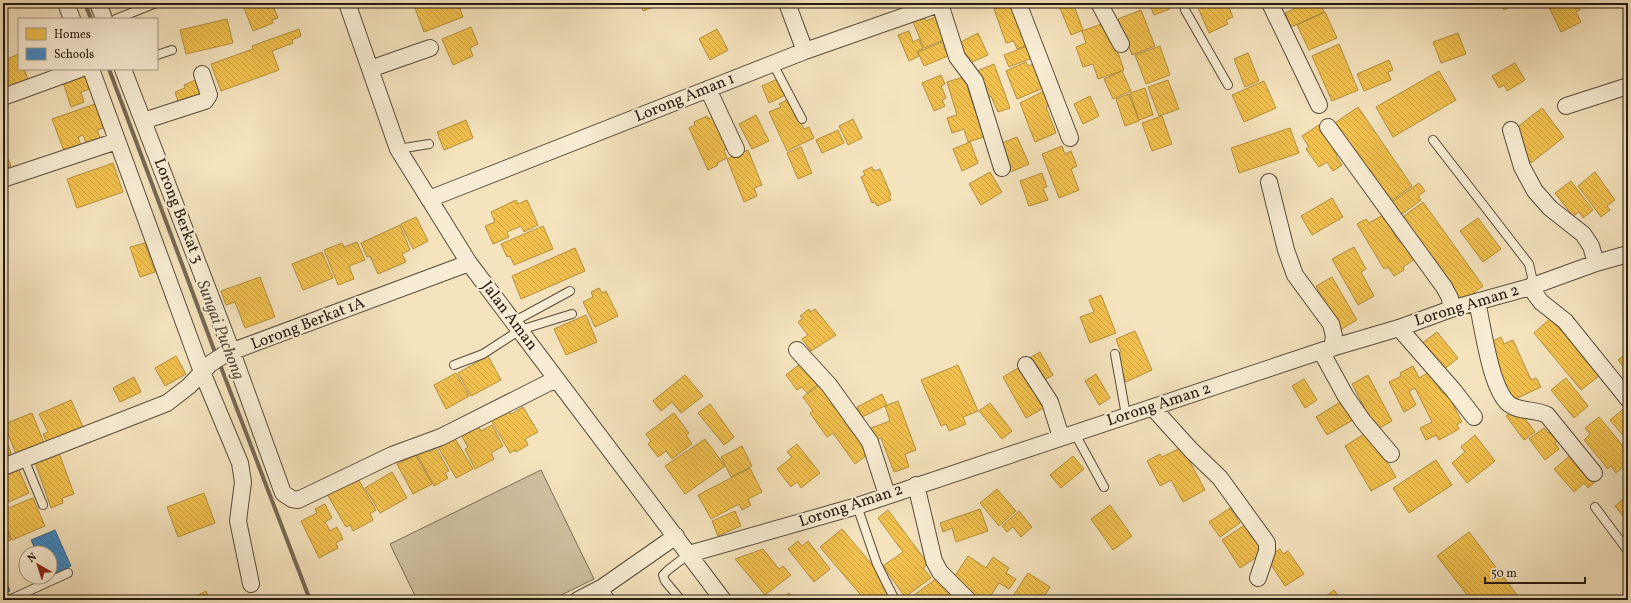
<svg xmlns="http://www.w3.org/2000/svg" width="1631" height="603" font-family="Vollkorn,serif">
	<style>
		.garden { fill: #d0c1a0; stroke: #7a6d58 }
		.homes { fill: url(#homes-back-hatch); stroke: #b48f3c }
		.schools { fill: url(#schools-back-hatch); stroke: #37678f }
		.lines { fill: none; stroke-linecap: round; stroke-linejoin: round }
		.stream { stroke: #766955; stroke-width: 4 }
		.service-casing { stroke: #574c3c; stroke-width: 10 }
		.minor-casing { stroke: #574c3c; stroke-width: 18 }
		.service { stroke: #f8edd4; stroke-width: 8 }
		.minor { stroke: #f8edd4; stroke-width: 16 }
		.labels { text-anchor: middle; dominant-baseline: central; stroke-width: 4; stroke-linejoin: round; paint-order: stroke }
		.street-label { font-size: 16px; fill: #231911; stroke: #f8edd4 }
		.water-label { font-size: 17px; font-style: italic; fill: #5a4e3f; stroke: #f8edd4 }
	</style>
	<defs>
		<pattern id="homes-back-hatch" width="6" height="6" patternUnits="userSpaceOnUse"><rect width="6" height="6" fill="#f2c14e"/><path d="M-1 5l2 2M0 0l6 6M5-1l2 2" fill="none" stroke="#cfa543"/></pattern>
		<pattern id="schools-back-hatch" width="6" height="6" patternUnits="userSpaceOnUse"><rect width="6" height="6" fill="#3f88c5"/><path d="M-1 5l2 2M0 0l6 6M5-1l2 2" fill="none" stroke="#346e9f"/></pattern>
	</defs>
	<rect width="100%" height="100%" fill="#f4e3bd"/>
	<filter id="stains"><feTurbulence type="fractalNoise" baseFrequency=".005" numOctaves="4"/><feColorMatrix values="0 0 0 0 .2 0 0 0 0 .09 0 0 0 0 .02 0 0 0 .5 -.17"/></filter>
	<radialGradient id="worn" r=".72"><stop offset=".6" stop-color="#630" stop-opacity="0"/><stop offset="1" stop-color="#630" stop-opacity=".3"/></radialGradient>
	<path class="garden" d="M541,470l53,109 -43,21h-134l-27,-56z"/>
	<path class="homes" d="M188,3h10l-9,3z
		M242,3h23l2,6 6,-3 5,12 -6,2 1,3 -20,8z
		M428,3h30l5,14 -39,15 -9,-24z
		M640,3h24l-21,8z
		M1012,3l19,41 -14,5 -3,-8 -8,2 -12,-34z
		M1057,3h13l-12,4z
		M1073,3l10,27 -12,5 -11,-27z
		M1149,3h19l2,6 -16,6z
		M1196,3h31l6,14 -7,3 2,4 -19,9z
		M1294,3h26l4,9 -33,15 -6,-14 11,-5z
		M1501,3h16l-13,7z
		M1547,3h29l4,7 -4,2 5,10 -20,10z
		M1141,10l14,36 -23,9 -14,-36z
		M1325,12l12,26 -28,12 -12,-25z
		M924,17l2,4 9,-4 9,23 -20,8 -11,-26z
		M227,19l6,24 -47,11 -6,-24z
		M1107,22l17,48 -26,9 -5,-15 -10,3 -7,-20 10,-4 -4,-12z
		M471,27l7,17 -8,4 3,8 -20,9 -11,-26z
		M299,29l2,7 -9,4 1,3 -21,8 7,19 -58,21 -10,-27 42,-15 -1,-3z
		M717,29l11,21 -18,10 -11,-21z
		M909,31l4,11 6,-3 4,10 -6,2 2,5 -10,5 -11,-26z
		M978,33l10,22 -25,11 -4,-23z
		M1458,33l8,21 -25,9 -8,-21z
		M942,42l6,14 -24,10 -6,-14z
		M1339,44l19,46 -26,11 -20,-45z
		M1030,45l5,12 -26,10 -5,-12z
		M1160,46l10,29 -24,9 -11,-29z
		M1248,53l11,28 -14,6 -11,-28z
		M18,54l1,15h5l4,11 -22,9 -3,-7v-21z
		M1389,60l4,10 -5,2 3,8 -27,11 -7,-17z
		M1026,62l2,4 8,-3 10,24 -29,12 -11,-28z
		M1515,63l10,17 -18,11 -3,-6 -5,3 -7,-12z
		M994,64l16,44 -12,4 -7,-16 -6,3 -10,-27z
		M1122,71l9,20 -18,8 -9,-20z
		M1439,71l17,29 -63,37 -17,-30z
		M85,75l5,14 -9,3 3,10 -13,5 -9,-28z
		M941,75l4,9 -4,2 5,12 -4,2 3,6 -11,5 -12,-28z
		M782,77l8,16 -21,10 -7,-17z
		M964,77l20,60 -16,5 -4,-13 -12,4 -5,-15 10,-3 -10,-33z
		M200,78l6,16 -27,10 -4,-12 10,-4 -1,-3z
		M1168,80l11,29 -20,7 -11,-29z
		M1264,81l12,27 -32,14 -12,-27z
		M1145,88l8,27 -14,5 -9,-27z
		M1048,89l5,15 -7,3 10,26 -21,9 -15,-39z
		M1129,94l10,27 -14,5 -9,-27z
		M1090,96l9,20 -16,8 -9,-20z
		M789,99l15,30 5,-2 5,11 -27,13 -18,-39 12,-5 -2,-3z
		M98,103l8,24 -9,3 3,8 -14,5 -3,-8 -5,2 3,8 -17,6 -12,-32z
		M1358,107l54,79 -25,18 -55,-79z
		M1542,108l22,29 -33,26 -13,-21 5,-3 -8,-10z
		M717,115l12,33 -5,2 3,8 -10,5 1,2 -10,5 -19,-42 6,-3 -1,-3 13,-6 1,3z
		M756,115l13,26 -17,8 -13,-25z
		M1162,116l10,28 -20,7 -10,-28z
		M853,119l9,19 -14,7 -9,-19z
		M466,120l7,18 -29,12 -7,-18z
		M1322,123l19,29 -5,4 6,9 -9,6 -6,-9 -8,5 -13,-18 3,-2 -7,-11z
		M1290,128l9,25 -60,20 -8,-25z
		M838,130l6,13 -22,10 -6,-13z
		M1017,137l12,27 -18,8 -11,-28z
		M970,142l8,21 -16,8 -9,-22z
		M3,146l8,20 -8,3z
		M1062,146l3,8 6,-3 6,15 -6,3 8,21 -20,8 -17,-44z
		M801,147l11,26 -14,6 -11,-26z
		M748,150l14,35 -8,3 3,8 -13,6 -17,-43z
		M113,163l10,29 -46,16 -10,-29z
		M872,167l2,4 6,-2 11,26 -2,1 2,4 -14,6 -2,-4 -3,1 -11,-26 4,-2 -2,-4z
		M990,172l12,20 -21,13 -12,-21z
		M1595,172l20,28 -8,6 3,4 -9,7 -23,-31z
		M1042,173l5,14 -4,1 5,12 -19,6 -9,-25z
		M1571,181l22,29 -10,8 -4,-6 -6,4 -18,-23z
		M1419,183l6,8 -7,5 3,4 -23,17 -9,-13z
		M1332,198l11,19 -31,18 -11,-19z
		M516,200l2,4 9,-4 11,25 -14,7 -3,-6 -14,6 2,5 -16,7 -8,-18 10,-4 -4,-10z
		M1423,202l60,84 -23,17 -60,-84z
		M1383,215l16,27 4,-3 12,20 -12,8 1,3 -10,6 -6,-9 -4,2 -27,-45 9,-5 3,4z
		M416,217l12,24 -15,8 -12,-25z
		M1478,218l23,31 -18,13 -23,-31z
		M400,225l10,25 -8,4 4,8 -28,12 -8,-18 -3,1 -6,-14z
		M543,226l10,23 -39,16 -4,-9 -3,1 -6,-13z
		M357,242l8,18 -16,6 5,13 -16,6 -14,-35 18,-7 2,4z
		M145,243l10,29 -15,5 -10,-30z
		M1354,247l12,22 -5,3 13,24 -16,9 -26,-46z
		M575,248l10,23 -64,28 -9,-23z
		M322,252l11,26 -30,12 -11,-26z
		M260,277l15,40 -30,11 -10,-26 -9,3 -5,-14z
		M1332,277l25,43 -17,10 -24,-44z
		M599,288l3,5 4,-2 12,25 -23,11 -12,-25 10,-5 -2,-5z
		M1101,295l15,38 -26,10 -10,-26 14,-5 -5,-12z
		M809,309l2,3 4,-3 21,26 -25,16 -9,-12 6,-4 -10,-13 5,-4 -3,-2z
		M586,315l11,27 -31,13 -12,-26z
		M1551,318l48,58 -18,14 -47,-57z
		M1135,331l17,39 -26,12 -12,-27 7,-3 -5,-13z
		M1437,332l21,26 -16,13 -21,-27z
		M1501,337l3,7 9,-4 18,40 5,-2 5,9 -28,13 -26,-56z
		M1040,352l13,23 -12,7 -13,-23z
		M1628,352v21l-10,-13z
		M176,356l10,18 -21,12 -10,-18z
		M488,356l13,24 -30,16 -13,-23z
		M805,360l16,22 -14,11 -5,-6 -5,3 -11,-15z
		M958,365l20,46 -15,6 3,7 -17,7 -3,-7 -5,2 -20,-46z
		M1023,365l24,41 -21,12 -23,-41z
		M1413,366l6,12 12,-7 11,22 4,-2 16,31 -5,2 2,5 -20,11 -3,-5 -10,5 -6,-12 12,-6 -17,-34 -6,3 7,14 -12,7 -15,-30 12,-6 -1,-3z
		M456,373l13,23 -23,13 -12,-24z
		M1096,374l14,24 -11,7 -14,-24z
		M685,375l18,21 -22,17 -9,-11 -11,9 -8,-10z
		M1368,375l24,46 -16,9 -24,-46z
		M134,377l7,15 -21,10 -7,-14z
		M1566,378l22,28 -14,12 -23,-28z
		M1304,379l13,21 -12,8 -13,-22z
		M825,381l50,68 -20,15 -22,-31 -6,4 -17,-24 3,-2 -10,-14z
		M882,394l5,11 -25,12 -5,-10z
		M71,400l12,27 -36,16 -4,-9 5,-2 -9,-18z
		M898,401l18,49 -11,4 4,13 -15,5 -13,-34 -6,2 -4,-12 19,-7 -5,-15z
		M1342,401l11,19 -26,15 -11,-18z
		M990,403l22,28 -10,8 -23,-28z
		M710,404l24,33 -10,8 -26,-32z
		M1627,406l1,1v34l-18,-21z
		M523,407l15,25 -13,7 3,6 -12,7 -1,-2 -5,3 -19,-33 17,-10 3,4z
		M1517,408l18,24 -11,8 -18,-24z
		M32,413l12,30 -28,11 -12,-30z
		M674,413l15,20 -3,2 6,9 -20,15 -6,-8 -8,6 -10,-13 3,-3 -5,-7z
		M1599,417l29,35v11l-12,10 -5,-7 -3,3 -24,-29 6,-6 -5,-6z
		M477,424l4,7 11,-6 11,21 -12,7 3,6 -19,10 -10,-20 3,-2 -8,-14z
		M1544,428l4,5 5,-4 7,10 -5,4 4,6 -14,11 -16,-21z
		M3,431l9,25 -9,3z
		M1369,431l27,46 -25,14 -26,-45z
		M1475,435l20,26 -28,22 -15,-20 13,-11 -4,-5z
		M454,437l19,32 -17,9 -18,-31z
		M705,439l20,27 -40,28 -20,-28z
		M797,444l23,29 -19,15 -4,-6 -6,5 -14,-18 15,-12 -5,-5z
		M742,446l10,20 -21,11 -10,-20z
		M1182,447l23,43 -22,12 -12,-22 -11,6 -13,-25 13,-7 2,3z
		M428,448l2,4 6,-4 13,23 -4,2 3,5 -14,8 -17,-32z
		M59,453l15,41 -12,4 1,5 -12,5 -16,-46z
		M1573,453l23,28 -8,7 -4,-5 -10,9 -20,-23z
		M416,455l16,29 -19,10 -16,-30z
		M1073,456l11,13 -23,19 -11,-13z
		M1436,460l16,25 -43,28 -16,-25z
		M750,468l12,24 -14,7 3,6 -9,5 -3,-6 -28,15 -13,-24z
		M19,470l10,23 -25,11 -1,-27z
		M392,472l15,26 -27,15 -15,-25z
		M356,475l20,35 -6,4 3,6 -20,11 -3,-6 -4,2 -20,-35z
		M997,489l19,22 -17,15 -19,-23z
		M204,493l11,30 -37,14 -11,-30z
		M1628,495v17l-5,4 -8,-10z
		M33,498l12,28 -33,14 -9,-21v-9z
		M325,504l7,14 -7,4 5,9 7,-4 6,12 -7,4 2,5 -19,10 -18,-37 16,-8 -2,-4z
		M1110,505l22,31 -19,14 -22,-31z
		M1230,508l10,15 -20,14 -11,-15z
		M980,509l8,22 -32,11 -4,-14 -9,4 -3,-9z
		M888,510l40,54 -5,4 8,10 -26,19 -22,-31 20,-14 -25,-34z
		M735,511l6,15 -23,10 -6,-15z
		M1019,511l13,16 -11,10 -8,-10 -6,5 -5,-6z
		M1628,512v9l-5,-5z
		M3,522l8,18 -8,3z
		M1246,524l18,28 -24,16 -18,-28z
		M842,529l43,51 7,13 -5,4 2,3h-24l-45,-53z
		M1469,532l52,68h-50l-34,-44z
		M798,541l4,5 6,-5 22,28 -16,13 -26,-33z
		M763,549l16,20 4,-3 8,9 -26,20 -30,-36z
		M1280,549l3,5 5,-3 16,23 -19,12 -15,-23 4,-3 -3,-5z
		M968,556l18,12 7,-11 16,11 -3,5 10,6 -7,10 -10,-6 -11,17h-11l-14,-9 -10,-12z
		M1028,573l22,14 -8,13h-29l-2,-1z
		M940,576l12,16 -10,8h-31l-1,-2z
		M1334,590l7,10h-20z
		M206,591l3,7 4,-1 1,3h-26z
		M789,593l5,7h-14z
		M953,593l6,7h-15z"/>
	<path class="schools" d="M55,530l16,36 -21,10v-23h-13l-6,-13z
		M3,575l7,16 -7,3z"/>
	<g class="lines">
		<path class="stream" d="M85,3l6,16
			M109,69l107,286
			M219,362l91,238"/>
		<defs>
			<path id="service" d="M1184,3l1,7 43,75
				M116,19l40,-16
				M157,55l15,-5
				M773,64l29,55
				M1433,140l96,124 3,13 -2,10
				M398,149l31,-5
				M513,322l57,-31
				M1115,354l11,61
				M454,365l29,-11 37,-24 52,-16
				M1074,432l30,55
				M24,459l19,46
				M857,506l20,58 18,36
				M1595,507l33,44
				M603,587l8,13
				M9,600l59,-27
				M681,600l-16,-19 -2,-6 5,-5 21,-16"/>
			<path id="minor" d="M66,3l6,16
				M98,3l6,16
				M347,3l51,146 71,114 254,337
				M787,3l18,48
				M1018,3l52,135
				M1099,3l22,41
				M1270,3l49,102
				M940,4l17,53 18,24 27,87
				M91,69l111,303 38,91 3,19 -5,39 13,63
				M123,69l109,283 51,141 9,6 6,1 94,-45 49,-18 115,-58
				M370,69l60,-21
				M708,89l28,60
				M3,97l77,-28
				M1566,106l62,-20
				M143,121l62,-20 4,-6 -7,-21
				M1328,127l116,160 6,11 1,11
				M1511,130l11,37 13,24 15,17 33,26 8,12 5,17
				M3,179l114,-38
				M1269,182l17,68 9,25 36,49 3,12 -2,12
				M429,199l376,-148 137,-48
				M1530,287l11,15 24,19 63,78
				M1477,302c6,24 13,86 32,102 10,8 27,5 38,11l47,58
				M1399,328l55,63 20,26
				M797,350l32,35 41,57 17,53
				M1321,351l24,44 18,26 28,33
				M1026,365l24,37 11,35
				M1153,408l38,42 29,28 47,65v8l-9,27
				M3,467l164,-64 22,-17 21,-22 15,-10 244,-91
				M916,485l18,76 6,11 28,28
				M689,554l168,-48 464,-155 78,-23 52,-19 79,-22 66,-24 32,-9
				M578,600l25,-13 73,-51"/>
		</defs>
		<use href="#service" class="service-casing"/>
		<use href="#minor" class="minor-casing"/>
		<use href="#service" class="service"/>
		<use href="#minor" class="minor"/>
	</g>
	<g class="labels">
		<g class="street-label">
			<text transform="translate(685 98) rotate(-22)">Lorong Aman 1</text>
			<text transform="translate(178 211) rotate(69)">Lorong Berkat 3</text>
			<text transform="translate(1467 306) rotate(-17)">Lorong Aman 2</text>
			<text transform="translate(509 316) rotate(53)">Jalan Aman</text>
			<text transform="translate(308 324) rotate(-21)">Lorong Berkat 1A</text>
			<text transform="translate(1159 405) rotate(-18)">Lorong Aman 2</text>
			<text transform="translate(851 506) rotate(-18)">Lorong Aman 2</text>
		</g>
		<g class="water-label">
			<text transform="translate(220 330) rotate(69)">Sungai Puchong</text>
		</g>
	</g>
	<rect width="1631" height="603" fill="none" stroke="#f4e3bd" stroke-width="16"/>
	<rect x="4" y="4" width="1623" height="595" fill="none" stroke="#231911" stroke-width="2"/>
	<rect x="8" y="8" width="1615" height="587" fill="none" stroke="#231911"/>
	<rect x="18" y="18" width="140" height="52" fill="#f8edd4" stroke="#a39886"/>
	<rect x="26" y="28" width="20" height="12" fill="#f2c14e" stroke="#a39886"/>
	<text x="54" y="38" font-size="12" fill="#231911">Homes</text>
	<rect x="26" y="48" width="20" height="12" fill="#3f88c5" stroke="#a39886"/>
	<text x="54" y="58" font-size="12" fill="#231911">Schools</text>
	<g transform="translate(38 565) rotate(321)"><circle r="19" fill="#f8edd4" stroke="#a39886"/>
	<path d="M0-3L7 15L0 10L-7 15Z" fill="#8f2418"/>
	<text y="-6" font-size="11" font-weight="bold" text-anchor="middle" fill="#231911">N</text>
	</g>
	<path d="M1485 577v6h100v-6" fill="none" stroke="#231911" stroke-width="2"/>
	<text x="1491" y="577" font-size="12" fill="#231911" stroke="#f8edd4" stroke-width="3" paint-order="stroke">50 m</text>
	<rect width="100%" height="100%" filter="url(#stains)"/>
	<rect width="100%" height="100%" fill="url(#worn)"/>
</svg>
